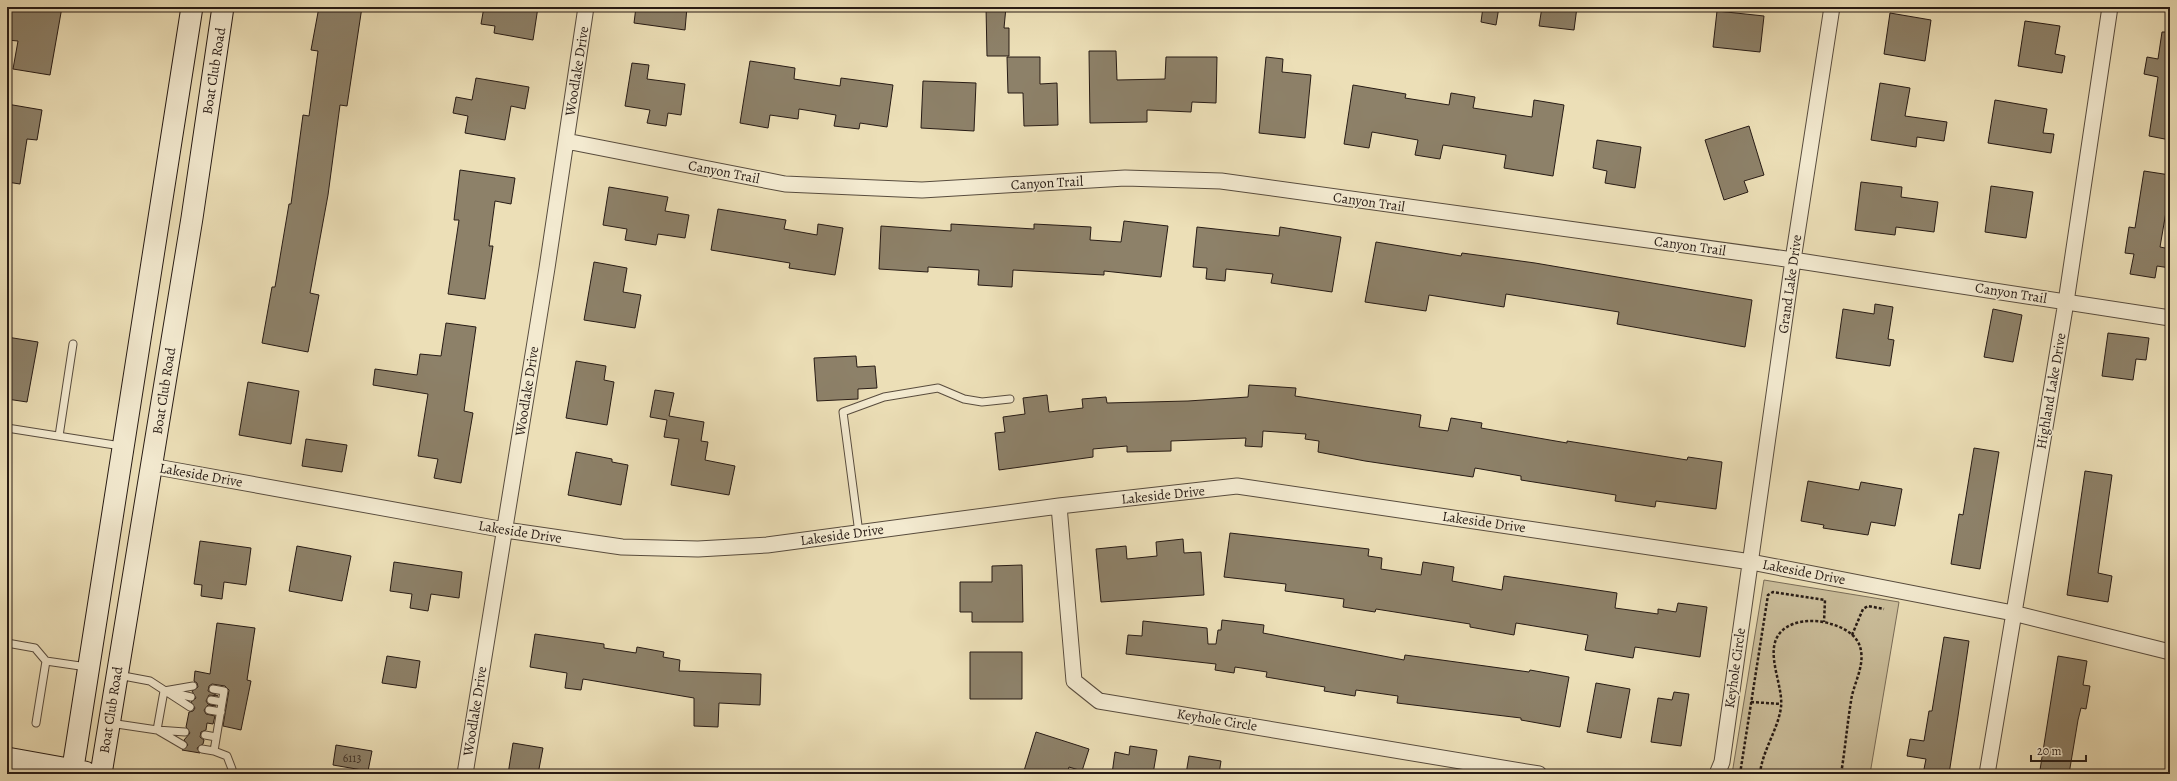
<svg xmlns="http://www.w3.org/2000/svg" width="2177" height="781" font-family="Alegreya,serif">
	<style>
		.green { fill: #cbbe9b; stroke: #796c58 }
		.building { fill: #8d8169; stroke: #271b15 }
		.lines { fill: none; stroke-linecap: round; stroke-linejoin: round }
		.lane-casing { stroke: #584c3e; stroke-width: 9 }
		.street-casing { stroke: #584c3e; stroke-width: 17 }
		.secondary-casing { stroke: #271b15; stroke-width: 23 }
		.path { stroke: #271b15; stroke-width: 2.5; stroke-dasharray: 3 2; stroke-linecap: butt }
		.lane { stroke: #f3ead0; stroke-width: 7 }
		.street { stroke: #f3ead0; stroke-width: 15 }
		.secondary { stroke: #f3ead0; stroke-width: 21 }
		.labels { text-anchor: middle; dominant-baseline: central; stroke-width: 3; stroke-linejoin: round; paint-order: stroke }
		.number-label { font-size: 12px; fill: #40342a }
		.street-label { font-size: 14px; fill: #271b15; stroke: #f3ead0 }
	</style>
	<rect width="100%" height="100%" fill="#ecdfb7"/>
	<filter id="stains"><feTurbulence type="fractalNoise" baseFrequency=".005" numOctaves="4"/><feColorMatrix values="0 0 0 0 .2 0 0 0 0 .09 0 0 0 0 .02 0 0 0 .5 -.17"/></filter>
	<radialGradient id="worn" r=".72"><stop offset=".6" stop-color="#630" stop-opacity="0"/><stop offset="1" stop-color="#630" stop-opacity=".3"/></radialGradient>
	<path class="green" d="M1764,580l135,22 -29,172h-138z"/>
	<path class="building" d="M7,7h55l-12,68 -37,-6 5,-28 -11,-1z
		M319,7h43l-15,99 -7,-1 -12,90 -18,98 9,2 -11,57 -46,-9 10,-56h3l14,-83h2l12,-89 6,1 9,-65 -7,-1z
		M484,7h54l-5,33 -39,-7 1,-7 -14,-2z
		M636,7h51l-2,23 -51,-7z
		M986,7h20l-2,21h5v28h-22z
		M1483,7h16l-3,18 -15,-3z
		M1542,7h35l-3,23 -35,-4z
		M1717,11l47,5 -4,36 -47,-5z
		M1890,13l41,7 -6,41 -41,-7z
		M2025,21l35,5 -5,28 10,2 -3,17 -44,-7z
		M2162,32h8v108l-21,-4 9,-59 -14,-3 3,-17 11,2z
		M1089,51h27l1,29 48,-1 1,-22h51l-1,46 -24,-1 -1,10 -44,-2v12l-57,1z
		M1007,57h33v27l17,-1 1,42 -34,1 -1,-33h-15z
		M1266,57l17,2 -1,13 29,3 -6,63 -46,-5z
		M750,61l45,7 -1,11 46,7 1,-8 52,7 -6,42 -27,-4 -1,6 -25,-3 2,-11 -37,-6 -1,10 -28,-4 -2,13 -28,-5z
		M632,63l17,2 -2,14 38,5 -4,31 -13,-2 -2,13 -19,-3 3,-13 -25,-4z
		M476,78l53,9 -4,22 -14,-3 -6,34 -40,-7 3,-17 -15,-3 3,-16 16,3z
		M923,81l53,2 -2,48 -53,-3z
		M1880,83l30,5 -5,28 42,6 -3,19 -27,-4 -1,10 -45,-7z
		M1353,85l53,9 -1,4 44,7 2,-12 24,4 -2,11 59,9 2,-17 30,5 -11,71 -49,-8 2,-13 -63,-10 -3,14 -25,-4 3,-15 -46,-8 -3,16 -25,-4z
		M1995,100l52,9 -4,24 11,1 -3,19 -63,-10z
		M7,104l35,6 -5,30 -10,-1 -7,45 -13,-2z
		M1749,126l15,49 -20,6 4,11 -24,8 -19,-60z
		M1597,140l44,7 -6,41 -30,-5 2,-12 -14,-3z
		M460,170l55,8 -4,26 -16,-3 -6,45h4l-8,53 -37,-5 11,-74h-5z
		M2144,171l26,4v31h-3l-7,41 10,2v19l-13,-2 -2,12 -25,-4 4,-20 -9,-1 4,-26 6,1z
		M1861,182l41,5 -1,10 37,5 -4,30 -38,-5 -1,8 -40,-5z
		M1991,186l42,6 -7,46 -41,-6z
		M609,187l59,10 -3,14 24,4 -4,23 -27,-4 -2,11 -31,-5 2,-11 -24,-4z
		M718,209l68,11 -2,9 33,6 1,-11 25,4 -8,47 -46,-7 1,-5 -79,-13z
		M1124,221l44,5 -7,51 -57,-6v4l-91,-5 -1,17 -34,-2 1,-15 -51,-3v5l-49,-3 2,-43 70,5v-7l83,5v-5l57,3 -1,13 31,2z
		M1197,227l82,9 1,-9 61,10 -9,55 -61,-9 2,-9 -47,-5 -1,12 -19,-2 1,-11 -14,-1z
		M1376,242l85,14 1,-3 73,10 217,37 -7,47 -128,-23 2,-12 -113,-18 -2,13 -75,-12 -3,16 -61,-9z
		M594,262l33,6 -4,24 18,3 -6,33 -51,-8z
		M1875,304l18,3 -5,32 6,1 -4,26 -54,-8 7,-49 31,5z
		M1993,309l29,6 -9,47 -29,-5z
		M446,323l30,4 -12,84 9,2 -12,70 -27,-5 4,-19 -20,-3 10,-62 -55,-9 2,-16 42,6 3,-21 21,2z
		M2108,333l41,5 -3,22 -10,-1 -3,21 -31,-4z
		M7,337l31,5 -11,60 -20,-3z
		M856,356l1,11 18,-1 2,22 -19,1v10l-41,2 -3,-43z
		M576,361l30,5 -2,14 10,2 -7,43 -41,-7z
		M248,382l51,9 -8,53 -52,-9z
		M1249,385l47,3 -1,8 126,19 -2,12 29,4 3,-13 31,5 -1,5 86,15v-2l120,19 1,-3 34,5 -6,47 -60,-8 -1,6 -40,-6 1,-6 -95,-15v-4l-46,-8 -2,9 -108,-16 -47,-9 1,-11 -14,-2 1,-5 -43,-3 -1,16 -17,-1 1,-8 -75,3v10l-44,1v-6l-34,3v8l-94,13 -4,-37 10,-1 -2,-15 22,-3 -2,-16 24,-3 2,17 34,-4 -1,-9 24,-2 1,6 81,-2 60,-4z
		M655,390l19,3 -5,23 35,6 -3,19 7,1 -3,18 30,6 -6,29 -58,-10 8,-46 -15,-2 3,-17 -17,-3z
		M306,439l41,6 -5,27 -40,-6z
		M1974,448l25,4 -19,117 -29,-5 8,-50 4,1z
		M576,452l36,7v3l16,3 -7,40 -53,-10z
		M2085,471l27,4 -14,98 14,3 -4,26 -41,-7z
		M1808,481l51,9 2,-8 41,7 -7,37 -24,-4 -3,13 -45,-7 1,-3 -23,-4z
		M1230,533l139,16 -1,7 14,2 -1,11 40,6 2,-13 31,5 -2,14 50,9 2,-14 113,17 -2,15 43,6v-5l18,3 2,-9 29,4 -7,50 -65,-10 -2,11 -48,-8 3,-15 -72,-12 -2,12 -44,-8v-3l-94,-15 -1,3 -32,-5 1,-8 -59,-8 1,-7 -62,-7z
		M1183,539l1,14 17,-1 3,43 -103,7 -5,-53 30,-3 1,13 30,-3 -1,-14z
		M200,541l51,7 -5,37 -22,-3 -2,17 -21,-3 1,-11 -8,-1z
		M297,546l54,10 -9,45 -53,-10z
		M394,562l68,10 -3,26 -28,-4 -3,17 -18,-3 2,-14 -22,-3z
		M1022,565l1,57h-51v-10h-12v-30h32v-16z
		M1222,620l42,5 -1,8 141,27 1,-5 124,17 1,-2 39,7 -9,50 -39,-7v-2l-124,-15 1,-7 -42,-6 -1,6 -31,-5 1,-4 -59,-10 1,-5 -32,-5 -1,6 -19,-3 1,-6 -90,-10 2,-19 14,1 1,-15 64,7 1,16h8l2,-14h3z
		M217,623l38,5 -8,52 4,1 -10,49 -18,-4 6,-36 -4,-4 -13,-2 -3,2 -1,5 10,5 -9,-1 -3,6 2,3 8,2 -8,-1 -4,5 2,4 9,2 -2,8 -6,-1 -1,7 -5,2 -1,5 4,3 -1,4 -6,4 3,5 -18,-3 6,-5 -4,-5 6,-7 -4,-6 3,-15 4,-1 2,-3 -4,-6 5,-4 -4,-7 6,-4 -1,-4 -3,-2 1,-10 15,3z
		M535,634l69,10v4l32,5 1,-6 27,5 -1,5 17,3 -1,11 82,3 -1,31 -41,-2 -1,24 -24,-1v-28l-111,-19 -2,11 -16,-2 2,-15 -37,-6z
		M1944,637l25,4 -11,75 -9,58h-26l3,-15 -19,-3 3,-17 14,2 5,-30h3z
		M970,652h52v47h-52z
		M387,656l33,5 -4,27 -34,-5z
		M2058,656l29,5 -4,24 7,1 -4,23 -5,-1 -3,12 -9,54 -29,-4z
		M1596,683l34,6 -9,49 -34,-6z
		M1674,692l15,2 -8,52 -30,-4 7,-44 14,2z
		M1036,732l53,17 -7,22 -13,-4 -2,7h-44z
		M513,743l30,5 -5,26h-30z
		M336,745l36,6 -4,20 -35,-6z
		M1130,746l27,4 -4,24h-41l3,-22 14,3z
		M1189,756l32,5 -2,13h-33z"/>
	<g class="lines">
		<defs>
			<path id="lane" d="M7,428l114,18
				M59,436l14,-92
				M859,533l-16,-121 41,-15 54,-9 26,11 18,3 28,-3
				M7,643l28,5 11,13 -10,62
				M46,661l41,6
				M118,675l32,6 40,26
				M213,689l11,2 -10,60 13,5 5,13 -1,5
				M164,691l29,-5
				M170,692l21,5
				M211,700l11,2
				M209,710l12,2
				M110,723l47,7 28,2
				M157,730l7,-39
				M159,731l24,14
				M205,735l11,2
				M202,749l12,2"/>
			<path id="street" d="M566,141l219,43 137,6 203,-12 96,3 572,79 377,58
				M151,466l354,64 117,17 76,2 69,-4 292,-39 178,-20 514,76 262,51 157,39
				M1059,506l15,175 25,20 440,73
				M465,774l82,-506 39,-261
				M1717,774l5,-12 71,-502 39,-253
				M1987,774l79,-472 44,-295"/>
			<path id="secondary" d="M7,758l78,14
				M72,774l120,-767
				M101,774l91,-556 31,-211"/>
		</defs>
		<use href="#lane" class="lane-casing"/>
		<use href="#street" class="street-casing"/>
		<use href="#secondary" class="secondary-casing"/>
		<path class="path" d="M1852,635l11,-26 5,-3 16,3
			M1751,702l30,2
			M1740,774l28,-179 5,-3 52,8 -1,22
			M1760,774c2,-23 18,-44 21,-67 3,-26 -25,-68 12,-83 11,-4 27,-4 38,0 14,4 28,12 30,27 3,17 -8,34 -10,50 -4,25 -6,49 -10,73"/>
		<use href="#lane" class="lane"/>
		<use href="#street" class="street"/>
		<use href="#secondary" class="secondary"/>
	</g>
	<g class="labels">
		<g class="number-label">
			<text x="352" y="758">6113</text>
		</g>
		<g class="street-label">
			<text transform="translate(214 71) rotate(-81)">Boat Club Road</text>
			<text transform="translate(577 71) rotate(-81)">Woodlake Drive</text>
			<text transform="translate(724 172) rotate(11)">Canyon Trail</text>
			<text transform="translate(1047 183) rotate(-3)">Canyon Trail</text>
			<text transform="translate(1369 202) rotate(8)">Canyon Trail</text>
			<text transform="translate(1690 246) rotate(8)">Canyon Trail</text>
			<text transform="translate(1790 284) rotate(-82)">Grand Lake Drive</text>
			<text transform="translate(2011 293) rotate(9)">Canyon Trail</text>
			<text transform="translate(164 391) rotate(-81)">Boat Club Road</text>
			<text transform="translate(527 391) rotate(-81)">Woodlake Drive</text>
			<text transform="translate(2051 391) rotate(-80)">Highland Lake Drive</text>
			<text transform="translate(201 475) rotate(10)">Lakeside Drive</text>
			<text transform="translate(1163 495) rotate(-6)">Lakeside Drive</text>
			<text transform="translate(1484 522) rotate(8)">Lakeside Drive</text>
			<text transform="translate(520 532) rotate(9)">Lakeside Drive</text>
			<text transform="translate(842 535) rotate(-8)">Lakeside Drive</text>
			<text transform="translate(1804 572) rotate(11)">Lakeside Drive</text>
			<text transform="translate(1735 668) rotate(-82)">Keyhole Circle</text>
			<text transform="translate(111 710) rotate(-81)">Boat Club Road</text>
			<text transform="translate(475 711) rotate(-81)">Woodlake Drive</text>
			<text transform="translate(1217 720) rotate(9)">Keyhole Circle</text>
		</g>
	</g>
	<rect width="2177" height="781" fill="none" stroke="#ecdfb7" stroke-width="24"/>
	<rect x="8" y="8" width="2161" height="765" fill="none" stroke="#271b15" stroke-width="2"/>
	<rect x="12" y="12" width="2153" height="757" fill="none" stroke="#271b15"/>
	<path d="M2031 755v6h55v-6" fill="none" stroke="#271b15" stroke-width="2"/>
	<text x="2037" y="755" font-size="12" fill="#271b15" stroke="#f3ead0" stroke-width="3" paint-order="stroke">20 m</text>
	<rect width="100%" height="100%" filter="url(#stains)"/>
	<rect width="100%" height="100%" fill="url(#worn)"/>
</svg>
